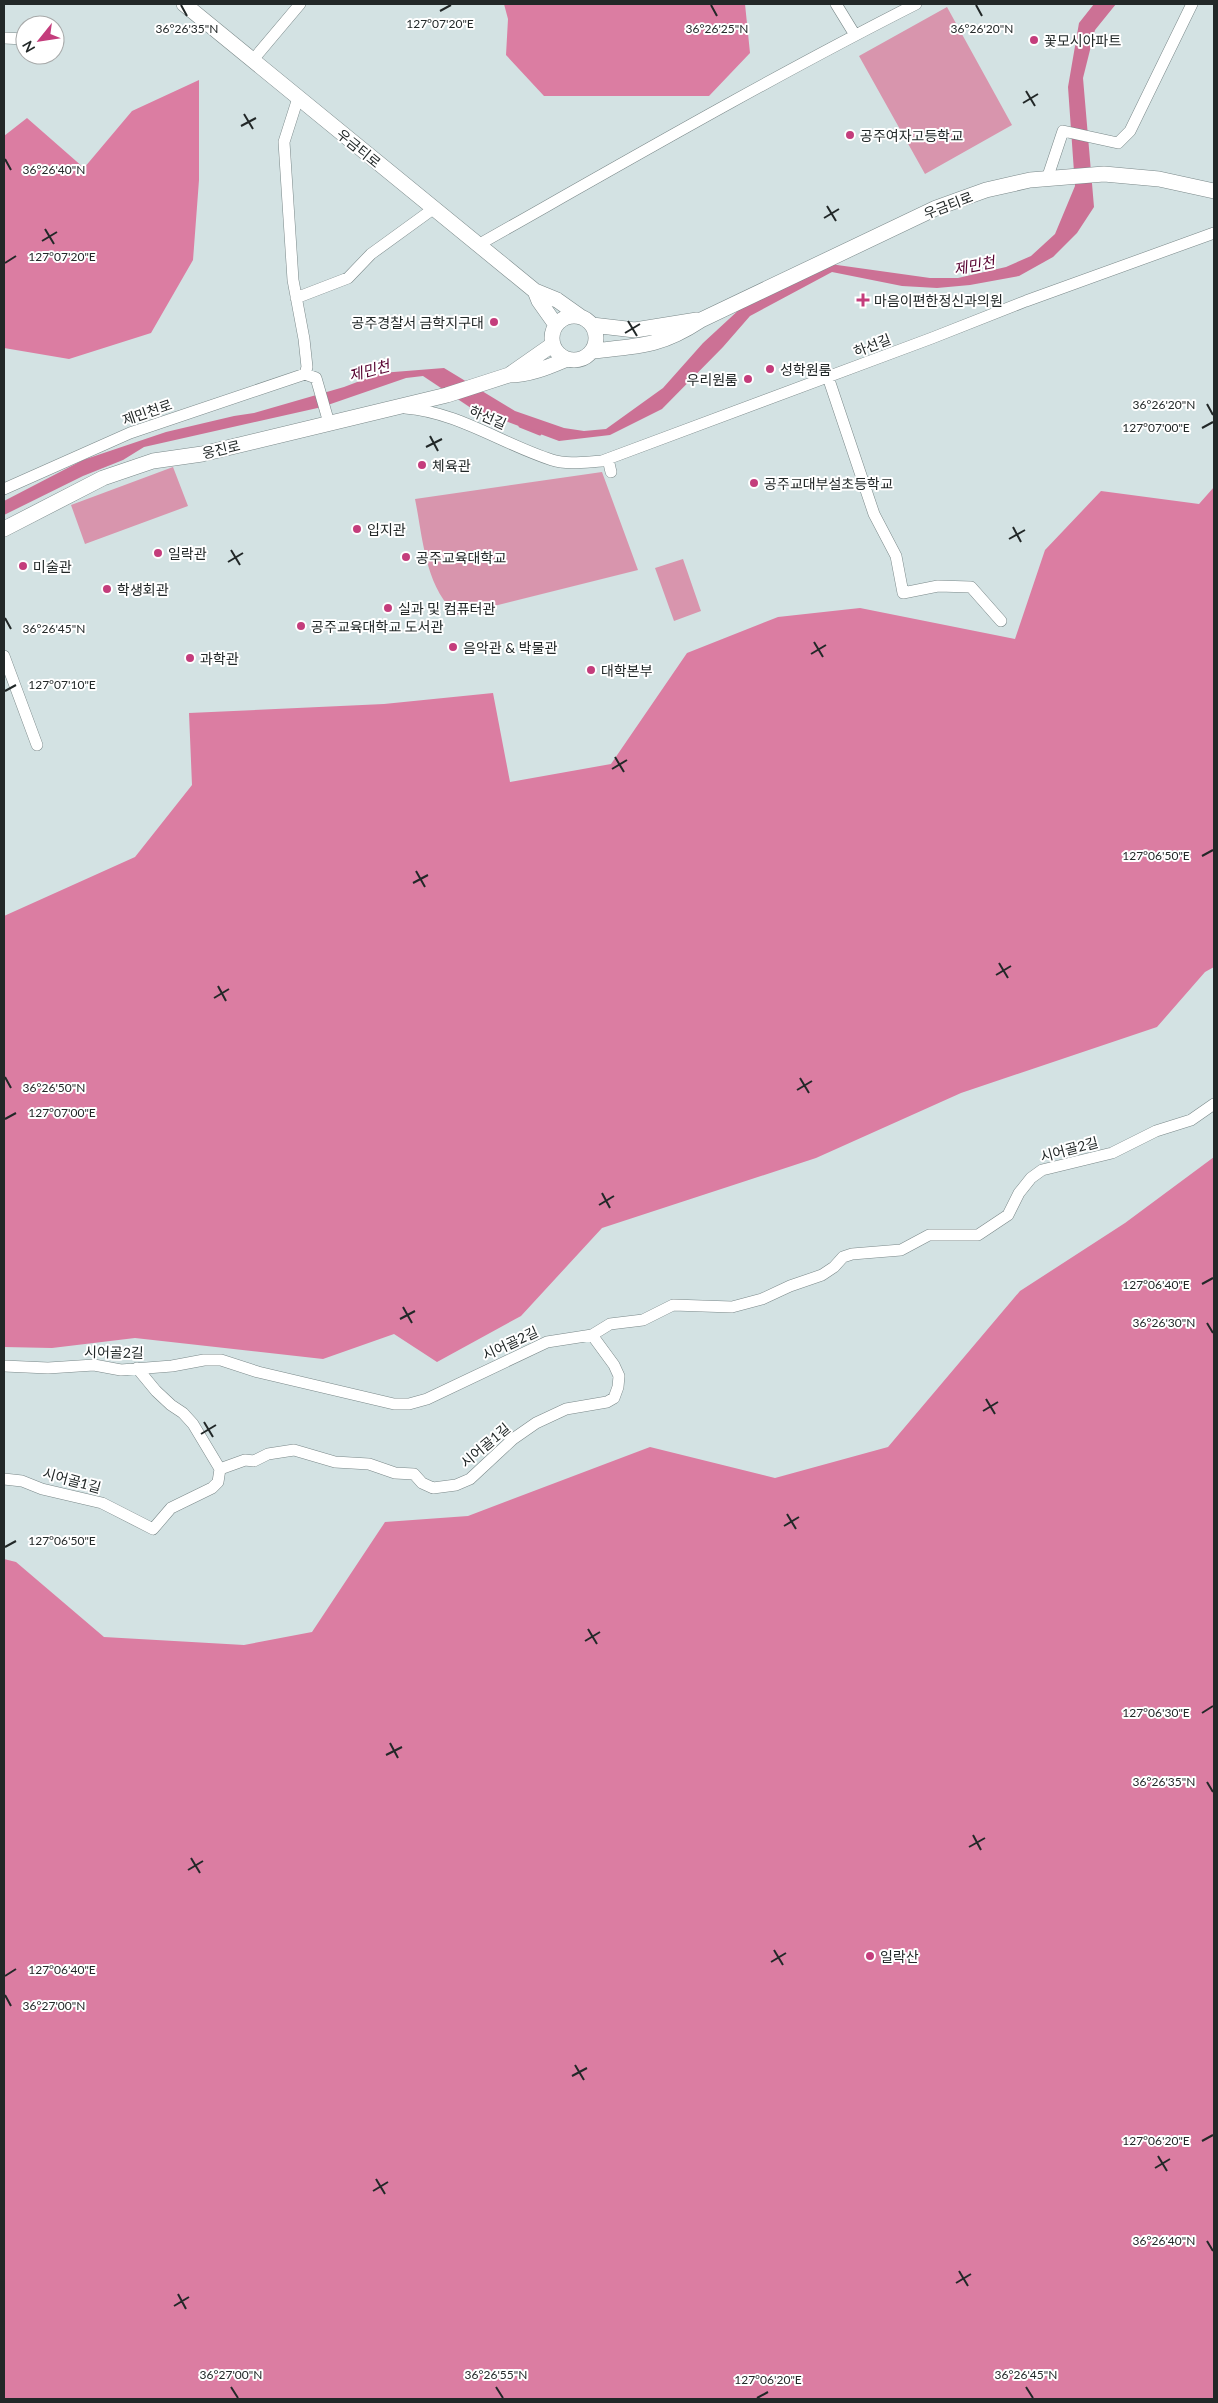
<svg xmlns="http://www.w3.org/2000/svg" width="1218" height="2403" font-family="Lato,'Noto Sans KR',sans-serif">
	<style>
		.green { fill: #d895ad }
		.forest { fill: #db7da2 }
		.water { fill: #cc7195 }
		.lines { fill: none; stroke-linecap: round; stroke-linejoin: round }
		.stream { stroke: #cc7195; stroke-width: 3 }
		.street-casing { stroke: #7a8889; stroke-width: 12 }
		.secondary-casing { stroke: #7a8889; stroke-width: 16 }
		.street { stroke: #fff; stroke-width: 11 }
		.secondary { stroke: #fff; stroke-width: 15 }
		.ticks { fill: none; stroke: #222828; stroke-width: 2 }
		.poi-dot { fill: #c43d7c; stroke: #fff; stroke-width: 2 }
		.labels { text-anchor: middle; dominant-baseline: central; stroke-width: 4; stroke-linejoin: round; paint-order: stroke }
		.poi-label { font-size: 14px; fill: #222828; stroke: #fff; text-anchor: start }
		.street-label { font-size: 14px; fill: #222828; stroke: #fff }
		.water-label { font-size: 15px; font-style: italic; fill: #56002f; stroke: #fff }
		.ticks-label { font-size: 12px; text-anchor: middle; fill: #222828; stroke: #fff; stroke-width: 4; stroke-linejoin: round; paint-order: stroke }
	</style>
	<rect width="100%" height="100%" fill="#d3e2e3"/>
	<path class="green" d="M947,7l65,118 -87,49 -66,-118z
		M173,467l15,39 -103,38 -14,-39z
		M602,472l36,98 -180,45c-33,-26 -35,-77 -43,-116z
		M683,559l18,52 -27,10 -19,-53z"/>
	<path class="forest" d="M504,4h241l5,49 -41,43h-165l-38,-41 2,-36z
		M199,80v100l-6,80 -42,73 -82,26 -65,-11v-212l23,-18 57,50 48,-57z
		M1214,487v480l-9,5 -48,55 -196,66 -145,65 -214,70 -81,88 -84,46 -43,-28 -71,25 -188,-21 -83,10 -48,-1v-431l131,-59 57,-72 -3,-72 195,-9 109,-11 17,89 101,-18 76,-111 91,-36 82,-9 155,31 30,-89 56,-59 98,13z
		M1214,1157v1242h-1210v-840l12,3 88,75 140,8 68,-13 73,-110 83,-6 182,-69 125,31 113,-31 132,-156 105,-68z"/>
	<path class="water" d="M1094,4h22l-21,26 -12,48 11,129 -17,26 -24,24 -34,19 -49,9 -33,3 -35,-2 -70,-14 -82,44 -27,31 -61,62 -52,26 -51,6 -88,-33 -48,-32 -17,2 -84,29 -178,40 -21,13 -40,16 -79,39v-14l79,-41 83,-28 68,-16 20,-3 90,-26 37,-14 63,-5 71,43 49,17 20,3 22,-2 57,-41 40,-45 39,-36 88,-43 100,14h28l48,-11 25,-11 24,-22 20,-48 -7,-99 11,-64z"/>
	<g class="lines">
		<path class="stream" d="M520,426l20,8"/>
		<defs>
			<path id="street" d="M836,4l19,31
				M4,38l21,1
				M252,61l48,-57
				M298,98l-14,44 9,138 11,59 3,28 -2,7 11,4 13,45
				M1047,179l16,-48 55,12 12,-12 62,-127
				M478,245c145,-82 290,-166 438,-241
				M296,298l52,-20 23,-24 62,-45
				M828,377l46,137 22,42 7,37 35,-7 33,1 30,34
				M405,408c53,4 97,36 147,52 15,5 34,2 50,1l330,-123 94,-37 188,-68
				M608,459l3,13
				M4,489l126,-56 175,-59
				M4,656l33,89
				M4,1366l44,2 46,-3 27,5 51,-4 32,-6h17l37,12 136,32h15l18,-5 120,-57 45,-7 18,-11 33,-4 30,-15 59,2 30,-8 28,-13 32,-11 12,-8 9,-10 9,-3 49,-4 28,-15h49l30,-20 11,-22 12,-15 11,-8 70,-17 44,-22 35,-11 23,-16
				M137,1368l19,23 15,14 12,8 10,11 27,45
				M4,1479l18,2 20,8 60,14 51,26 18,-21 41,-20 6,-6 2,-13 25,-9 9,1 14,-7 26,-4 41,12 34,2 26,9 19,1 8,9 11,5 23,-3 14,-6 43,-40 23,-16 30,-14 41,-7 7,-4 4,-11 1,-11 -5,-11 -22,-30"/>
			<path id="secondary" d="M184,4l351,287 22,9 24,17
				M535,291l4,10 17,24
				M552 338a22 22 0 1 1 44 0a22 22 0 1 1-44 0Z
				M592,325l43,5 62,-10
				M592,351c47,-5 68,-4 109,-31l235,-112 50,-18 44,-10 74,-6 55,5 55,12
				M509,375c21,0 39,-8 58,-16
				M4,529l99,-51 50,-17 49,-7 245,-59 62,-20 43,-30"/>
		</defs>
		<use href="#street" class="street-casing"/>
		<use href="#secondary" class="secondary-casing"/>
		<use href="#street" class="street"/>
		<use href="#secondary" class="secondary"/>
	</g>
	<path class="ticks" d="M181,5l6,11M711,5l6,11M976,5l6,11M440,11l11,-6M1026,91l9,15M1023,103l15,-9M244,114l9,15M241,126l15,-8M5,159l6,11M827,206l9,15M824,218l15,-9M45,229l9,15M42,241l15,-9M5,263l11,-7M628,321l9,15M625,333l15,-9M1207,404l6,11M1202,428l11,-6M430,436l8,15M426,447l16,-8M1013,527l8,15M1009,539l16,-9M231,550l9,15M228,562l15,-9M5,618l6,11M814,642l9,15M811,654l15,-9M5,691l11,-6M615,757l9,15M612,769l15,-9M1202,856l11,-6M416,871l9,16M413,883l15,-8M999,963l9,15M996,975l15,-9M218,986l8,15M214,998l15,-9M5,1077l6,11M800,1078l9,15M797,1090l15,-9M5,1119l11,-6M602,1193l8,15M599,1205l15,-9M1202,1284l11,-6M403,1307l9,16M400,1319l15,-8M1207,1323l6,10M986,1399l9,15M983,1411l15,-9M204,1422l9,15M201,1434l15,-9M787,1514l9,15M784,1526l15,-9M5,1547l11,-6M588,1629l9,15M585,1641l15,-9M1202,1713l11,-7M390,1743l8,15M386,1755l16,-8M1207,1782l6,10M973,1835l8,15M969,1847l16,-9M191,1858l9,15M188,1870l15,-9M774,1950l9,15M771,1962l15,-9M5,1976l11,-7M5,1995l6,11M575,2065l9,15M572,2076l15,-8M1202,2141l11,-6M1158,2156l9,15M1155,2168l15,-9M376,2179l9,15M373,2191l15,-9M1207,2241l6,10M959,2271l9,15M956,2283l15,-9M178,2294l8,15M174,2306l15,-9M231,2387l7,11M496,2387l7,11M1026,2387l7,11M757,2398l11,-6"/>
	<g class="poi-dot">
		<circle cx="1034" cy="40" r="5"/>
		<circle cx="850" cy="135" r="5"/>
		<path d="M860.5 292.5h5v5h5v5h-5v5h-5v-5h-5v-5h5z"/>
		<circle cx="494" cy="322" r="5"/>
		<circle cx="770" cy="369" r="5"/>
		<circle cx="748" cy="379" r="5"/>
		<circle cx="422" cy="465" r="5"/>
		<circle cx="754" cy="483" r="5"/>
		<circle cx="357" cy="529" r="5"/>
		<circle cx="158" cy="553" r="5"/>
		<circle cx="406" cy="557" r="5"/>
		<circle cx="23" cy="566" r="5"/>
		<circle cx="107" cy="589" r="5"/>
		<circle cx="388" cy="608" r="5"/>
		<circle cx="301" cy="626" r="5"/>
		<circle cx="453" cy="647" r="5"/>
		<circle cx="190" cy="658" r="5"/>
		<circle cx="591" cy="670" r="5"/>
		<circle cx="870" cy="1956" r="5"/>
	</g>
	<g class="labels">
		<g class="poi-label">
			<text x="1044" y="40">꽃모시아파트</text>
			<text x="860" y="135">공주여자고등학교</text>
			<text x="874" y="300">마음이편한정신과의원</text>
			<text x="484" y="322" text-anchor="end">공주경찰서 금학지구대</text>
			<text x="780" y="369">성학원룸</text>
			<text x="738" y="379" text-anchor="end">우리원룸</text>
			<text x="432" y="465">체육관</text>
			<text x="764" y="483">공주교대부설초등학교</text>
			<text x="367" y="529">입지관</text>
			<text x="168" y="553">일락관</text>
			<text x="416" y="557">공주교육대학교</text>
			<text x="33" y="566">미술관</text>
			<text x="117" y="589">학생회관</text>
			<text x="398" y="608">실과 및 컴퓨터관</text>
			<text x="311" y="626">공주교육대학교 도서관</text>
			<text x="463" y="647">음악관 &amp; 박물관</text>
			<text x="200" y="658">과학관</text>
			<text x="601" y="670">대학본부</text>
			<text x="880" y="1956">일락산</text>
		</g>
		<g class="street-label">
			<text transform="translate(359 148) rotate(39)">우금티로</text>
			<text transform="translate(948 205) rotate(-21)">우금티로</text>
			<text transform="translate(872 345) rotate(-21)">하선길</text>
			<text transform="translate(147 412) rotate(-19)">제민천로</text>
			<text transform="translate(488 417) rotate(23)">하선길</text>
			<text transform="translate(221 449) rotate(-13)">웅진로</text>
			<text transform="translate(1069 1149) rotate(-15)">시어골2길</text>
			<text transform="translate(510 1343) rotate(-25)">시어골2길</text>
			<text transform="translate(114 1352) rotate(1)">시어골2길</text>
			<text transform="translate(485 1445) rotate(-40)">시어골1길</text>
			<text transform="translate(72 1480) rotate(15)">시어골1길</text>
		</g>
		<g class="water-label">
			<text transform="translate(974 265) rotate(-11)">제민천</text>
			<text transform="translate(369 370) rotate(-15)">제민천</text>
		</g>
	</g>
	<g class="ticks-label">
		<text x="440" y="28">127°07'20"E</text>
		<text x="187" y="33">36°26'35"N</text>
		<text x="717" y="33">36°26'25"N</text>
		<text x="982" y="33">36°26'20"N</text>
		<text x="54" y="174">36°26'40"N</text>
		<text x="62" y="261">127°07'20"E</text>
		<text x="1164" y="409">36°26'20"N</text>
		<text x="1156" y="432">127°07'00"E</text>
		<text x="54" y="633">36°26'45"N</text>
		<text x="62" y="689">127°07'10"E</text>
		<text x="1156" y="860">127°06'50"E</text>
		<text x="54" y="1092">36°26'50"N</text>
		<text x="62" y="1117">127°07'00"E</text>
		<text x="1156" y="1289">127°06'40"E</text>
		<text x="1164" y="1327">36°26'30"N</text>
		<text x="62" y="1545">127°06'50"E</text>
		<text x="1156" y="1717">127°06'30"E</text>
		<text x="1164" y="1786">36°26'35"N</text>
		<text x="62" y="1974">127°06'40"E</text>
		<text x="54" y="2010">36°27'00"N</text>
		<text x="1156" y="2145">127°06'20"E</text>
		<text x="1164" y="2245">36°26'40"N</text>
		<text x="231" y="2379">36°27'00"N</text>
		<text x="496" y="2379">36°26'55"N</text>
		<text x="1026" y="2379">36°26'45"N</text>
		<text x="768" y="2384">127°06'20"E</text>
	</g>
	<rect width="1218" height="2403" fill="none" stroke="#222828" stroke-width="10"/>
	<g transform="translate(40 40) rotate(240)"><circle r="24" fill="#ffffff" stroke="#a7a9a9"/>
	<path d="M0-4L9 19L0 12L-9 19Z" fill="#c43d7c"/>
	<text y="-8" font-size="14" font-weight="bold" text-anchor="middle" fill="#222828">N</text>
	</g>
</svg>
